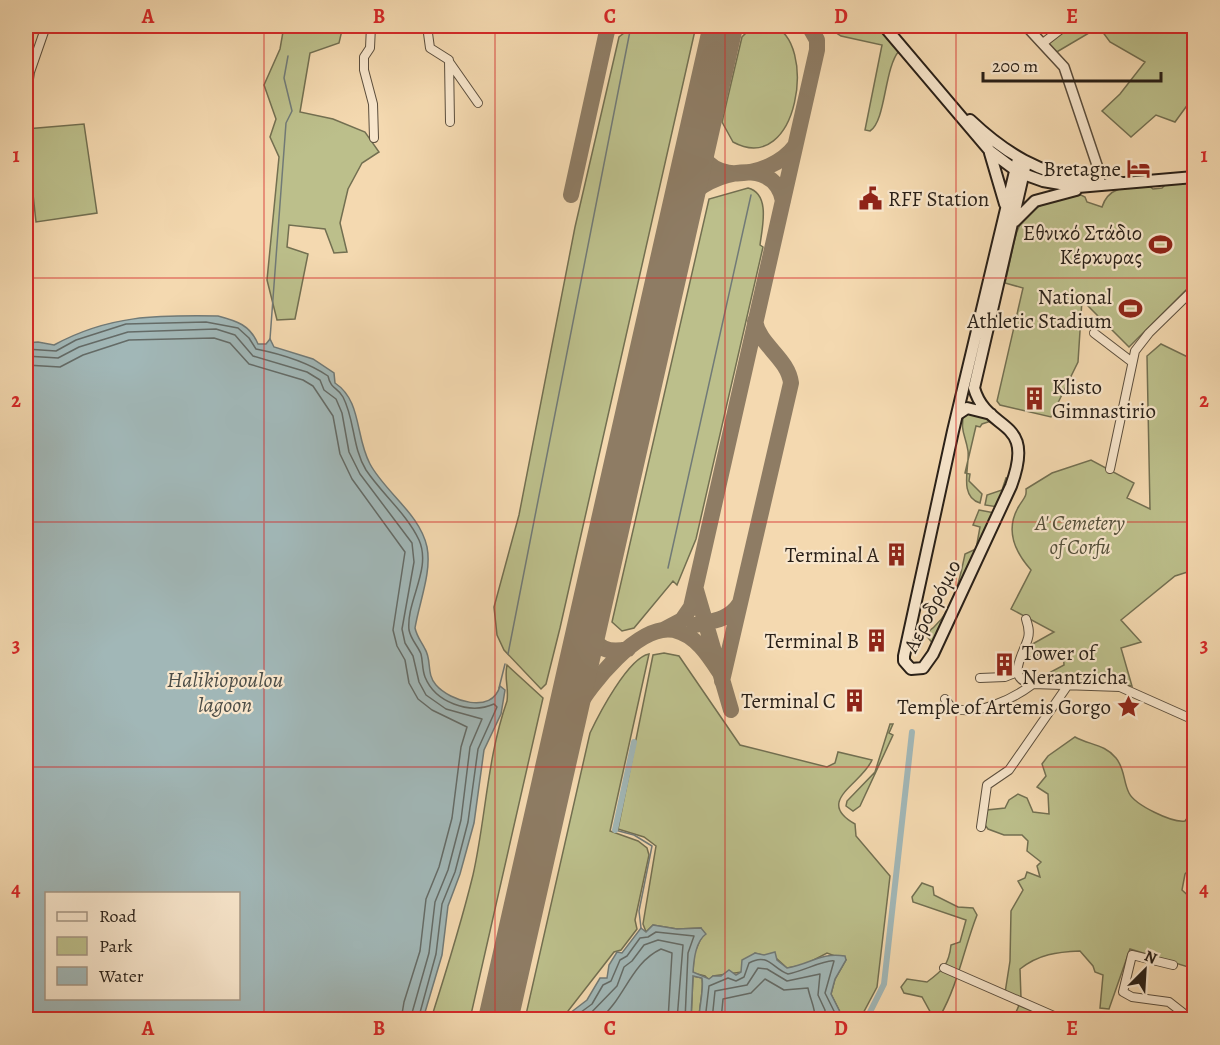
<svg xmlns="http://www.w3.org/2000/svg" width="1220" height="1045" font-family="Alegreya,serif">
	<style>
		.green { fill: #bcbf8b; stroke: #726f51; stroke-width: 1.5 }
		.water { fill: #a1b7b7; stroke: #717a77; stroke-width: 1.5; fill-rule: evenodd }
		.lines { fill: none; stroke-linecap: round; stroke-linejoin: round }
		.shore { stroke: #646b67; stroke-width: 1.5 }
		.stream { stroke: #717a77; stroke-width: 1.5 }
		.canal { stroke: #a1b7b7; stroke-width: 6 }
		.taxiway { stroke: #8e7c64; stroke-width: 16 }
		.runway { stroke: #8e7c64; stroke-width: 40 }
		.minor-casing { stroke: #5b4e3d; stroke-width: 10 }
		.tertiary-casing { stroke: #5b4e3d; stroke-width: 12 }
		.secondary-casing { stroke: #281f17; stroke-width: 14 }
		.minor { stroke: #f8e6cc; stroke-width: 8 }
		.tertiary { stroke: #f8e6cc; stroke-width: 9 }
		.secondary { stroke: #f8e6cc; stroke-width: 10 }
		.grid { fill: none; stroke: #d62828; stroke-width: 1.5; stroke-opacity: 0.55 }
		.labels { text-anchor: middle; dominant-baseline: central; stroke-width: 4.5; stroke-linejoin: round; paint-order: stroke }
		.poi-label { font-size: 21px; fill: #281f17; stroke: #f8e6cc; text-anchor: end }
		.park-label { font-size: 21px; font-style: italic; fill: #544f3a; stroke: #f8e6cc }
		.street-label { font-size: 21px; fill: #281f17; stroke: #f8e6cc }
		.water-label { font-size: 22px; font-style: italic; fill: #4c4d47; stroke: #f8e6cc }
		.neatline { fill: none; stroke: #d62828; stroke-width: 2 }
		.grid-label { font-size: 20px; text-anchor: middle; font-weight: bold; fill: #d62828 }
	</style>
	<rect width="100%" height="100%" fill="#f4d9b0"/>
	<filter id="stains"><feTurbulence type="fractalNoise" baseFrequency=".00333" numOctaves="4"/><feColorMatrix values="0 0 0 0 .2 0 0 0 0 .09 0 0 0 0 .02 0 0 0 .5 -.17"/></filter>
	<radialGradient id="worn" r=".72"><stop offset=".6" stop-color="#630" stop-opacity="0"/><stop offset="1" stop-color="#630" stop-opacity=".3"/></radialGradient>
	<path class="green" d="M284,26h59l-4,17 -29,10 -10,59 33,7 32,13 14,20 -17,11 -14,26 -8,34 7,29 -13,1 -9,-24 -36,-4 -2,22 21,7 -13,65 -18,1 -10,-40 12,-123 -9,-20 6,-18 -12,-34 16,-36z
		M633,26h63l-136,602 -14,56 -5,5 -37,-39 -7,-15 -3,-28 25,-92 56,-288 44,-190z
		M753,26c6,-1 14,-2 19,0 46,13 27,152 -39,116l-11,-20 20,-85z
		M826,26h54l19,25c-15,17 -13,70 -29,80l-5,-1 17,-85 -41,-9z
		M1069,26h125v70l-19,26 -19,-7 -25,22 -29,-26 18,-17 25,-32 -35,-20 -11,-15 -44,26 -10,-10z
		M84,124l13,89 -61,9 -10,-93z
		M1194,181v101l-65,65 -47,-47 -4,62 -27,55 -51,-12 -3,-4 26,-113 -18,-5c15,-62 6,-76 76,-88l4,2 2,5 15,5c7,-22 27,-20 47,-21l4,3 9,-1 4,-4z
		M748,188c23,6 14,40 12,57l3,2 -67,292 -19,46 -4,-4 -39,47 -12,3 -10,-9 97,-423z
		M1161,344l33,16v210l-19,6 -54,44 20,22 -20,6 11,38 -21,-3 -67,-2 3,-7 17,-9 -1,-16 -34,8v-11l25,-14 -43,-23 20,-39c-17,-19 -26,-41 -12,-64 4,-7 8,-9 7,-17l26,-16 39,-13 43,23 -7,15 23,11 -3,-153z
		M970,411c59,14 55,51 28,96l-13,-2 2,-10 15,-5 4,-12 4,1c7,-32 10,-37 -16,-59l-12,4 -2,3 -4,-1 -11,47 5,1 -1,7 13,13 -2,9c-22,-6 -10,-38 -12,-52 -3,-18 -8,-19 -4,-38z
		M979,510l16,3 -61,132 -9,-11c28,-18 34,-51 40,-80l11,-5 4,-22 -7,-2z
		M664,653l15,3 61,89 87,22 8,-4 3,-11 34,8c-10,24 -58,41 -17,64l1,12 34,40 -13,111 -17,32h-23l3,-7 -9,-18 4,-15 11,-19 -19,-7 -23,12 -17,3 -10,-9 -22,-6 -13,12v7l-29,4 -4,4 -4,-4 -12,-3 1,-19 8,-18 -1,-8 -24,1 -24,-4 -7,7 -3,-8 13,-78 -12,-9 -26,-8 35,-174z
		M649,654l-39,177 28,10 9,7 2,7 -14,65 2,9 -16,21 -7,2 -46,59v8h-43l65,-286c9,-19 38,-75 59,-79z
		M507,665l36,33 -73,321h-39c15,-47 30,-95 42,-144 13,-58 14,-117 34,-174 2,-14 -3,-22 0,-36z
		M890,724h3l-4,9 4,2 -33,71 -7,5 -7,-5 1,-5 28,-29z
		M1075,737c14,8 30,7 41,21 9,11 7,23 13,35 6,12 43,30 56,28l9,-12v55l-9,10 -3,16 12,11v58l-6,8 -58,-18 -21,60 -9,-1 3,-33 -8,-3 -2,-6 -13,-15c-23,1 -41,3 -60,18l1,29 36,21h-44l7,-16 -15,-10 5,-32 1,-50 12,-21 -5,-9 7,-3 2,-6 13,5 -3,-11 4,-4 -14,-11 1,-10 -6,-6h-18l-16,-6 -3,-4 2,-15 18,-2 4,-8 9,-6 9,4 6,14 16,2 -1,-20 -11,-7 9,-11 -4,-12 6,-8z
		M922,883l11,4 1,8 24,12 15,1 4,7c-13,33 -19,70 -37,101l-8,-1 -10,-18 -18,-4 -3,-6 6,-8 20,3c15,-11 22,-17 24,-37l9,-3 6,-22 -53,-18 -1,-5z
		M693,976l9,2c2,12 -3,28 -3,41l-8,1z"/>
	<path class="water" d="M218,316c19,5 32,9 40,28h8l4,-5 4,8 39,12 21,14 1,10c27,18 20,53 35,81 15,28 50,50 57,83 5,25 -8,56 -12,81 2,9 6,13 10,21 7,11 1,25 11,36 14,16 56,30 64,1l5,4 -4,24 -17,36 -10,73 -14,51 -12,32 -6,49 -19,64h-397v-676l12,-1 16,3c55,-30 103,-30 164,-29zM46,894h192v104h-192z
		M653,925l24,4 24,-1 5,6c-10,7 -12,24 -13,38l16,7 4,-3h8l8,-6 7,5 5,-3 1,-12 13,-7 9,2 11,-3 2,8 10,8c24,-4 33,-16 58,-12l1,4 -11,19 -4,15 9,18 -3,7h-138c0,-12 5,-29 3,-41l-9,-2 -2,43h-121v-6l17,-13 13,-22h7l2,-13 8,-13 5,1 19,-25 5,4z"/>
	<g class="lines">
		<path class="shore" d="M26,349l30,2 20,-11 50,-16 80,-2 32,6 11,10 7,11c25,5 50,12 72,27 3,14 10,11 15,21 12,23 9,50 23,73 16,24 41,44 53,70 13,29 -13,61 -10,90 2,10 9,16 12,24 2,8 1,15 4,23 10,25 44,38 69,27l3,3 -19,42 -10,73 -13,50 -13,32 -6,50 -18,66
			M26,356l32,2 21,-11 49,-15 88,-3 19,6 18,21 54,16 13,8 4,10 12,9 6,14 7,39 11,22 52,69 2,19 -12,67 3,14 8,13 6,26 7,13 20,14 36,10 -12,28 -9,73 -13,50 -13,32 -6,51 -19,67
			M26,365l34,2 23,-12 46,-15 85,-2 16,5 19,21 54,16 10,6 20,30 7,38 12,25 53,73 -12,78 4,16 8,14 4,23 9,16 14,11 35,17 -6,20 -9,71 -13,49 -13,32 -6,52 -16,51 -3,18
			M576,1020l1,-5 15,-11 11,-19 8,-4 9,-21 7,-4 13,-18 8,-1 8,-5 38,4 -6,17 -3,67
			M584,1020l33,-34 7,-19 8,-6 12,-16 14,-5 25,5 -6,75
			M599,1020c26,-22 32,-57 62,-71l11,4 -4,67
			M705,1020l4,-34 19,-8 8,3 8,-4 5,-14c19,-11 24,6 39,11 13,-2 38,-15 46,-13l-9,32 9,18 -2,9
			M712,1020l3,-29 32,-6 11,-17 9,1 20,12 33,-7 -2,21 7,15 -1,10
			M721,1020l2,-21 28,-6 14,-14 19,11 24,-2c2,11 8,21 7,32"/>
		<path class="stream" d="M270,339l16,-216 6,-12 -8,-33 4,-22
			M668,568l83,-373
			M508,654l122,-623
			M499,688l6,-24
			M615,830l19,5 18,11 -13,65 2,17"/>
		<path class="canal" d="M615,830l19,-88
			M866,1020l18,-36 28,-252"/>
		<path class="taxiway" d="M699,131c-5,60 72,48 96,15
			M571,195l36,-164 4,-5
			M682,207c16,-32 92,-56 101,-6
			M696,590l35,120
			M591,606c-4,28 3,51 37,43
			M695,625c19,-4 34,-5 45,-22
			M665,629l17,-9 9,-13 126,-557v-10l-8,-14
			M722,681l69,-298c-3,-25 -32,-38 -36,-62
			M556,764c5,-18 10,-36 19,-52 15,-28 64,-89 99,-82 22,5 35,26 46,43"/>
		<path class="runway" d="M498,1020l225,-994"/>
		<defs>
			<path id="minor" d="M371,26l-1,22 -6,9v13l9,34 1,34
				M427,26l3,22 19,12 1,62
				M1043,43l22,-17
				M450,63l28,40
				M26,100l4,-28 16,-46
				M1094,333l38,29
				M1110,469l25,-118 14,-18 45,-44
				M1026,619c2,6 4,12 2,19 -4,16 -24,41 5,46l87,3 74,33
				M980,678l25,-1 12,-5
				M945,699l6,8c24,11 62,-8 82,-23
				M981,827l6,-42 22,-15 59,-85
				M1173,965l-41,-10 -9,37 9,5 37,5 23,18
				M944,968l119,52"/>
			<path id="tertiary" d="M1026,26l38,41 35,104 1,13
				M1099,171l24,12"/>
			<path id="secondary" d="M884,26l106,125 28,21 25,9 35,6 116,-10
				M970,120c37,35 68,52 117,62
				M990,153l15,51
				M1018,159l-65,272 -49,225v5l7,8 12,-1 10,-14 78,-168c26,-70 -24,-52 -37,-98l52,-225
				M1015,221l20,-20 41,-11
				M958,414l9,-6 24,6"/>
		</defs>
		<use href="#minor" class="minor-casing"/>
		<use href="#tertiary" class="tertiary-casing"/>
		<use href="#secondary" class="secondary-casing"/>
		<use href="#minor" class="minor"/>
		<use href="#tertiary" class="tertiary"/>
		<use href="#secondary" class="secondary"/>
	</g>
	<path class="grid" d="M264,26v994M495,26v994M725,26v994M956,26v994M26,278h1168M26,522h1168M26,767h1168"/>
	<defs>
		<symbol id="hotel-bare" viewBox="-9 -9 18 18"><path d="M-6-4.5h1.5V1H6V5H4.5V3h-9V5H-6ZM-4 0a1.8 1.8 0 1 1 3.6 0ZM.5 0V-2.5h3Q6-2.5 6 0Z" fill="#8f2418" stroke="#f8e6cc" stroke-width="2.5" paint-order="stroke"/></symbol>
		<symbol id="civic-bare" viewBox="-9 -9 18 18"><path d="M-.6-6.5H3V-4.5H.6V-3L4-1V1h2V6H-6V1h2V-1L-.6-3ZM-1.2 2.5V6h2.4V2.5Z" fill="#8f2418" stroke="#f8e6cc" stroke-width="2.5" paint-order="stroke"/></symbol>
		<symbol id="stadium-bare" viewBox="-9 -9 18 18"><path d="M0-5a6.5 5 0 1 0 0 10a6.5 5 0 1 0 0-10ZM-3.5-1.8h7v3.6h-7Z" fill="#8f2418" stroke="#f8e6cc" stroke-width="2.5" paint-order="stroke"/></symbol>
		<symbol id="building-bare" viewBox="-9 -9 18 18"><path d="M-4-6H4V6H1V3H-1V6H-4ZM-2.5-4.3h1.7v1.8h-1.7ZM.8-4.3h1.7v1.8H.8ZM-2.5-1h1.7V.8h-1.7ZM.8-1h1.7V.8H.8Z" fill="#8f2418" stroke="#f8e6cc" stroke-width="2.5" paint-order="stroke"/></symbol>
		<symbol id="sight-bare" viewBox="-9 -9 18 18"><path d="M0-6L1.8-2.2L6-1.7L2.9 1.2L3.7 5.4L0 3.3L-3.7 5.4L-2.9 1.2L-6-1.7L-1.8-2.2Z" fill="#8f2418" stroke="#f8e6cc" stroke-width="2.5" paint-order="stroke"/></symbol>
	</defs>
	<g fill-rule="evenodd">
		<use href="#hotel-bare" x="1122" y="152" width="33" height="33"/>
		<use href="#civic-bare" x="854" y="182" width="33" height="33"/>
		<use href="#stadium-bare" x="1144" y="228" width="33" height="33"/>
		<use href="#stadium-bare" x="1114" y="292" width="33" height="33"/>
		<use href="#building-bare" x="1018" y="382" width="33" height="33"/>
		<use href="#building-bare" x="880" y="538" width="33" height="33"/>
		<use href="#building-bare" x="860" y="624" width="33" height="33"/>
		<use href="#building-bare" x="988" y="648" width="33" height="33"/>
		<use href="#building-bare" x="838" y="684" width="33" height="33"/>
		<use href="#sight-bare" x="1112" y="690" width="33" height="33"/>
	</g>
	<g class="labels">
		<g class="poi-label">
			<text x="1121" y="169">Bretagne</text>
			<text x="888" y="199" text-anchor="start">RFF Station</text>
			<text x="1142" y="233">Εθνικό Στάδιο<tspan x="1142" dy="24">Κέρκυρας</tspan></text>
			<text x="1112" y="297">National<tspan x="1112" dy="24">Athletic Stadium</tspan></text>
			<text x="1052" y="387" text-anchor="start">Klisto<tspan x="1052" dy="24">Gimnastirio</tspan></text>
			<text x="879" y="555">Terminal A</text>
			<text x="859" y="641">Terminal B</text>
			<text x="1022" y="653" text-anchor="start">Tower of<tspan x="1022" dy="24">Nerantzicha</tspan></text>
			<text x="836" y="701">Terminal C</text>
			<text x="1111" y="707">Temple of Artemis Gorgo</text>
		</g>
		<g class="park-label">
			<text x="1080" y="523">A' Cemetery<tspan x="1080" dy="24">of Corfu</tspan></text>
		</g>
		<g class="street-label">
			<text transform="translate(932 606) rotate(-63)">Αεροδρόμιο</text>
		</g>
		<g class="water-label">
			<text x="225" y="680">Halikiopoulou<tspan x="225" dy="25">lagoon</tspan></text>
		</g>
	</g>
	<rect width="1220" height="1045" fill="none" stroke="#f4d9b0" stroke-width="66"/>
	<rect x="45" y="892" width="195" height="108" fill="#f8e6cc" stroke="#a59684" stroke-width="1.5"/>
	<rect x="57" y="912" width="30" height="9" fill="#f8e6cc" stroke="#a59684" stroke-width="1.5"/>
	<text x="99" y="922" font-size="18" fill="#281f17">Road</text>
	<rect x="57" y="937" width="30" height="18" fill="#bcbf8b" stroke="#a59684" stroke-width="1.5"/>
	<text x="99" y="952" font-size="18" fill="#281f17">Park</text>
	<rect x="57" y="967" width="30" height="18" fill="#a1b7b7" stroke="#a59684" stroke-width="1.5"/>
	<text x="99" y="982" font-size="18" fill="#281f17">Water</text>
	<g transform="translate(1145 970) rotate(24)" stroke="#f8e6cc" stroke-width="4.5" paint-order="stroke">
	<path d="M0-4.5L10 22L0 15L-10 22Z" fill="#281f17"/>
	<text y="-9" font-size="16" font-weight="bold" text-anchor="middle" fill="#281f17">N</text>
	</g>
	<path d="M983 72v9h178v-9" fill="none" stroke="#281f17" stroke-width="3"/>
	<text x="992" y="72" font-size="18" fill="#281f17" stroke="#f8e6cc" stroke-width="4.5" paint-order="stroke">200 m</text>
	<rect x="33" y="33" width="1154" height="979" class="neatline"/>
	<g class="grid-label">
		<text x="148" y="23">A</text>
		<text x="379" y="23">B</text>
		<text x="610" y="23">C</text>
		<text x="841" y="23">D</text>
		<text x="1072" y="23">E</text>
		<text x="16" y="162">1</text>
		<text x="1204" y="162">1</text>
		<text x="16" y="407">2</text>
		<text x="1204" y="407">2</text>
		<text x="16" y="652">3</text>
		<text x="1204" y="652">3</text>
		<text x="16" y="896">4</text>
		<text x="1204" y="896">4</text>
		<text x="148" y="1035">A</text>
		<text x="379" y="1035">B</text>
		<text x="610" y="1035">C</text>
		<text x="841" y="1035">D</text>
		<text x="1072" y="1035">E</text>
	</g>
	<rect width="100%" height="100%" filter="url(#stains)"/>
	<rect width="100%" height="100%" fill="url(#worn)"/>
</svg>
